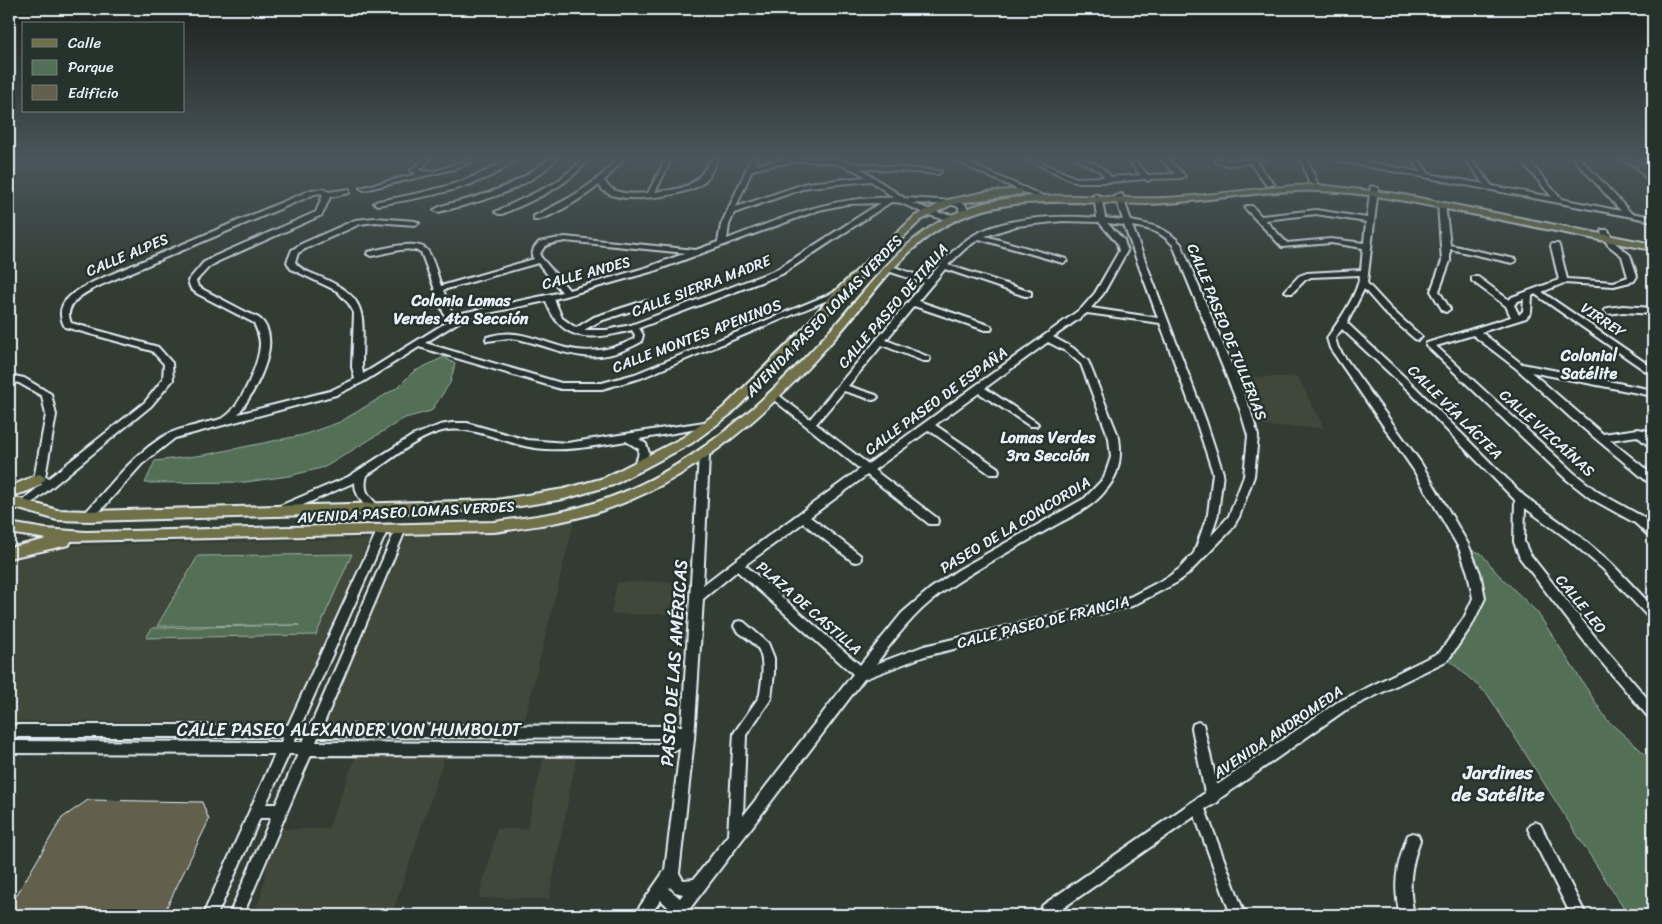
<svg xmlns="http://www.w3.org/2000/svg" width="1662" height="924" font-family="Sriracha,sans-serif">
	<style>
		.built { fill: #41463b }
		.green { fill: #527057; stroke: #9db0a8 }
		.building { fill: #645f4d; stroke: #e8f1f8 }
		.lines { fill: none; stroke-linecap: round; stroke-linejoin: round }
		.minor-casing { stroke: #e8f1f8; stroke-width: 4 }
		.major-casing { stroke: #e8f1f8; stroke-width: 4 }
		.minor { fill: #26332d; fill-rule: evenodd }
		.major { fill: #70704a; fill-rule: evenodd }
		.labels { text-anchor: middle; dominant-baseline: central; stroke-width: 5; stroke-linejoin: round; paint-order: stroke }
		.street-label { font-size: 15px; fill: #e8f1f8; stroke: #26332d }
		.neighbourhood-label { font-size: 16px; font-weight: bold; fill: #e8f1f8; stroke: #26332d }
		.near-street-label { font-size: 18px; fill: #e8f1f8; stroke: #26332d }
		.near-neighbourhood-label { font-size: 19px; font-weight: bold; fill: #e8f1f8; stroke: #26332d }
	</style>
	<rect width="100%" height="100%" fill="#323c33"/>
	<filter id="ink" filterUnits="userSpaceOnUse"><feTurbulence type="fractalNoise" baseFrequency=".02" numOctaves="2"/><feDisplacementMap in="SourceGraphic" scale="10" xChannelSelector="R" yChannelSelector="G"/><feConvolveMatrix kernelMatrix="1 2 1 2 8 2 1 2 1" color-interpolation-filters="sRGB"/></filter>
	<g filter="url(#ink)">
		<path class="built" d="M1238,377h60l26,51 -67,-2z
			M575,518l-51,204 -200,3 81,-190 88,-3z
			M370,539l-80,183 -281,-1v-161l38,-10 36,-5z
			M693,581l-2,33h-80l6,-32z
			M356,755l89,1 -53,159h-139l7,-16 15,-70h53z
			M544,755h33l-28,144 -70,-1 18,-69h30z"/>
		<path class="green" d="M444,357l11,7 -5,19 -19,28 -26,7 -80,49 -36,9 -43,6 -101,1 10,-22 49,-6 99,-20 37,-13 58,-35 15,-15z
			M1470,550l11,3 16,20 40,39 70,108 46,41v154h-25l-140,-220 -42,-38 36,-57z
			M352,554l-36,81 -170,3 6,-10 147,-3 -142,1 41,-70z"/>
		<path class="building" d="M88,800l114,2 7,18 -46,95h-154v-7l53,-90z"/>
		<g class="lines">
			<defs>
				<path id="minor" d="M424,159h7l-12,11c16,7 41,-11 58,-11l-23,10 -90,21 -4,-2 57,-14 -6,-4z
					M508,159h8c-30,29 -97,39 -138,46l-4,-2 4,-2c46,-8 90,-17 130,-42z
					M549,159h7c-29,32 -77,43 -118,53l-4,-2c10,-7 26,-8 38,-12 28,-8 54,-20 77,-39z
					M582,159h7c-22,28 -55,41 -87,55h-3l-4,-2 60,-29 20,-16z
					M617,159h7l-20,22c10,15 28,13 44,12l18,-34h6l-17,33c31,-4 40,-4 56,-33h6c-4,9 -8,20 -17,26 -17,11 -79,20 -96,6 -1,-1 -4,-4 -5,-6 -10,9 -52,36 -65,35v-4c31,-15 61,-30 83,-57z
					M751,159h6l-2,6 30,-6h50l16,4 89,8 1,1 -3,2 -78,-6 44,30 53,3 8,3 3,6 -1,4 -4,2h-3l-1,-9 -6,-2 -41,-2 27,10 17,2 4,2c-13,9 -44,-8 -57,-13 -4,-2 -9,-2 -12,-2l-109,72 -143,54 4,7 -2,7c-51,28 -73,9 -123,-3l-9,-1 -22,3 -1,-2 1,-2c31,-10 50,4 79,11 23,6 47,2 68,-9l1,-4 -3,-5c-38,10 -71,14 -86,-29l-81,17 -40,25 136,40h41l33,-9 200,-82h3l4,2 -201,84 -39,11h-41l-142,-42 -56,35 -27,13 -161,43 -33,26 -49,55h-8l-1,-3 1,-3c23,-25 45,-54 73,-73 15,-11 33,-13 50,-18 5,-1 11,-2 15,-4 16,-7 37,-56 37,-74 0,-8 -3,-14 -6,-21l-56,-29 -7,-5 -3,-8 15,-18 10,-6 103,-45 7,-17 -2,-2 -6,1 -214,91c-15,7 -39,18 -30,38l87,24 14,16 1,17 -22,26 -126,103h-8l-1,-3 26,-22 -7,-2 -1,-3 12,-64 -4,-19 -23,-13 -10,-2v-6l15,3 27,16 5,21 -11,62 4,1 96,-76 18,-23 1,-15 -12,-13 -87,-24c-14,-25 11,-36 30,-46l216,-91 12,-1 6,3 20,-3v4l-19,4 -8,18 -103,46 -10,6 -13,14 2,5 6,4c14,7 28,15 42,22 4,2 10,4 14,7 25,22 -7,76 -22,95l92,-23 25,-12 -3,-12 2,-54 -5,-9 -12,-13 -46,-22 -4,-7 5,-12 9,-6 54,-24 20,-2 40,3 4,2 -4,2 -40,-3 -15,2 -53,24 -9,5 -3,9c4,7 15,11 23,14 54,22 44,40 44,91l1,7 84,-52 -26,-70c-15,-7 -35,2 -50,4l-4,-2 1,-2c13,-3 47,-13 58,-3 6,5 12,28 15,37l93,-27 -2,-3 2,-8 5,-6 26,-5 131,13 22,-8 3,-17zM801,161c25,0 44,2 65,16l-59,6 -71,24 16,-37 22,-5zM871,181l23,17c-61,-3 -111,20 -167,41l2,-14 5,-12 74,-26zM880,203l-104,67 -145,55 -25,5h-22l16,-9 50,-16v-4h-6l-50,16 -18,11 -14,-10 -8,-19 100,-28 165,-61 28,-6zM565,241l121,12 -38,14 -79,23 -29,-34c3,-14 13,-12 25,-15zM538,263l24,29 -100,21 -8,5 -11,-28z
					M957,159h7l6,5 78,34 -7,2 -75,-34z
					M1026,159h8l42,19 28,-1 -4,-6 -25,-12c14,0 27,7 36,18l30,-2 -10,-12 -8,-4 12,2 13,14 27,-1 -14,-15h7l17,17 -4,2 -30,1 -3,2 -3,-2 -35,3h-35z
					M1217,159l11,2 39,-2 -11,3 18,22 -7,2 -17,-23 -22,2 -13,-3v-2z
					M1301,159h6l10,24 -1,2 -7,-2z
					M1337,159h13l71,13 -9,-13h6l11,15 55,10 -19,-25h6l21,27 60,11 -32,-38h7l34,40 60,12 -47,-52h7l50,54 22,4v4l-313,-60z
					M1636,164h4l13,13v6h-3l-14,-17z
					M1371,186l7,2 -11,95 24,26 31,28 -4,3 -3,-1 -30,-26 -21,-24 -17,34 68,64 109,109 53,38 34,29 42,44v13l-4,-2 -46,-49 -34,-29 -44,-32 -1,34 5,11 71,90 53,62v15l-4,-2 -57,-67 -72,-93 -6,-16 1,-42 -106,-109 -67,-62 -7,9 3,10 83,115 47,81 12,29 5,25 -13,27 -24,35 -104,51 -125,88 -1,3 -13,7 40,106h-14l-36,-99 -142,99h-16l6,-10 162,-112 -13,-65 1,-4 5,-2 5,2 1,4 13,57 119,-82 104,-51 24,-34 9,-20 -5,-25 -9,-25 -46,-79 -83,-121 -3,-10c12,-17 30,-42 33,-63l-49,2 -6,3 -13,13h-3l-4,-2 14,-15 8,-3 54,-3 2,-22 -32,-5 -49,4 -37,-39 1,-2h6l9,10 55,-6 51,8zM1316,214l50,8 -2,21 -33,-4 -44,4 -22,-23z
					M1094,194l7,2 4,22 18,2 -8,-24 7,-2 9,27c21,4 35,6 50,23l69,165 8,27 -4,40 -15,41 -8,13 -44,45 -11,8 -44,23 -207,50 -61,23 -179,236h-16l2,-5 -10,-10 -11,15h-16l31,-45 15,-122 -22,8 -347,-1 -68,160h-14l42,-97h-11l-43,97h-14l72,-161 -266,-1v-12l272,1 2,-5h-274v-12h279l89,-194 1,-3h8l1,3 -86,194h10l84,-194 1,-3h8l1,3 -82,194 359,1 17,-271 1,-3 4,-1 5,4 -6,130 30,-23 127,-93 -91,-73 2,-2h6l33,25 114,-136 -36,-12v-4h6l34,12c12,-15 25,-30 41,-41 34,-22 89,-23 128,-20zM1063,221l36,1 18,21 2,8 -24,42 -13,15 -214,156 -52,-40 28,-33 29,9 3,-1 2,-2 -2,-2 -28,-9 34,-41 41,16h6l1,-2 -1,-2 -43,-17 28,-34 71,24h6l1,-2 -1,-2 -73,-25 27,-32 80,27h6v-4l-83,-27 18,-17 13,-9 84,24 4,-2 -1,-2 -81,-23 31,-10zM1107,223l17,2 34,93 -67,-10 12,-14 24,-43 -3,-11zM1132,226c19,3 28,5 41,19l67,164 8,27 -4,40 -15,40 -18,20 7,-22 5,-41 -17,-52zM1087,313l73,10 36,98 17,52 -5,41 -14,39 -15,16 -11,8 -38,20 -206,49 -48,18c19,-26 38,-51 64,-70 35,-25 74,-45 112,-67 18,-10 40,-19 53,-36 14,-15 17,-33 14,-53l-31,-77 -15,-13 -20,-11zM1048,342l19,10 14,12 28,74 2,19 -7,21 -19,20 -127,72 -28,19 -28,24 -42,52 -115,-100 58,-42 49,38 4,1 4,-1 1,-3 -1,-3 -50,-38 57,-42 62,49h8l1,-3 -1,-3 -63,-48 55,-40 61,44h8l1,-3 -1,-3 -63,-43 44,-32 51,33h6l2,-2 -2,-2 -51,-34zM737,571l116,103 -110,142 3,-81 25,-36 3,-26v-15l-6,-15 -24,-21 -4,-1 -4,1 -2,4 2,4c7,6 19,12 23,20 6,12 3,31 1,44l-1,3 -25,36 -6,102 -34,44 -11,1 -4,-7 15,-134 9,-140zM296,737h9l-2,5h-9zM318,737l356,1 -16,6 -342,-2zM289,754h9l-22,50h-10zM670,887l5,5 8,2 -3,4 -11,-9z
					M1438,203h3l4,2 5,40 65,14 1,2 -4,2 -62,-14v12l-11,30 11,18 -4,3 -3,-1 -12,-20 11,-30z
					M1602,230h6l6,12 16,13 7,21 -3,5 -20,5 -50,-3 -22,9 111,76v7l-3,-1 -115,-80 -3,2 -1,16 -5,6 -45,14 41,32 131,26v6l-122,-24 72,62 35,-5 15,3v6h-1l1,2v9l-3,-2 -13,-11 -27,4 43,35v9l-4,-1 -78,-65 -54,-49 -44,-34 -37,11 138,127 24,19 45,25 10,10v10l-4,-1 -14,-13 -45,-25 -24,-19 -140,-134 1,-2 84,-26 -5,-11 -34,-25v-4h6l31,23 3,-3 47,-17 -8,-34 1,-2h6l1,2 8,33 47,3 14,-5 -6,-21 -14,-11 -7,-13zM1524,299l-1,12 -4,4 -5,-10 4,-4z
					M1623,306l30,2v6l-30,-2 -15,2 -4,-3 4,-3z
					M711,421l5,3 -2,2 -75,13 7,5 3,9 -8,18 -4,1 -5,-4 6,-11 1,-8 -13,-8c-31,5 -60,11 -91,7 -31,-4 -61,-24 -93,-17 -28,7 -51,30 -75,44 -5,20 4,20 13,34l-1,3h-8c-9,-9 -16,-17 -16,-30l-70,31h-8l-1,-3 1,-3 71,-30 64,-41 28,-11 12,-2h15l60,17 40,3z
					M1535,822l5,2 46,91h-15l-43,-86 2,-5z
					M1413,833l5,2 2,5c-10,28 -12,46 -6,75h-14c-7,-29 -4,-47 6,-75l2,-5z"/>
				<path id="major" d="M1619,159h12l22,8v6z
					M1318,185l80,9 255,50v6c-67,-12 -134,-27 -202,-40 -44,-9 -88,-18 -133,-19 -58,-2 -115,12 -173,13 -68,0 -140,-13 -202,23 -44,25 -74,73 -107,110 -66,75 -144,146 -241,176 -33,10 -67,14 -101,19l-423,9 -2,4 -5,1 -55,12v-10l38,-9 -38,-6v-10l36,6 41,3 408,-10c33,-5 65,-8 97,-18 98,-30 177,-104 244,-179 36,-41 71,-91 123,-113 64,-27 138,-12 205,-14 52,-2 103,-12 155,-13z
					M1019,189l3,1v4l-69,10 -32,16 -79,76 -31,37 -80,81 -39,29 -79,42 -49,14 -68,11 -407,11 -32,-1 -48,-14v-19l30,-13 4,2 2,3c-7,11 -23,14 -35,17l47,14 32,1 407,-11 68,-11 40,-11 80,-41 39,-29 80,-79 31,-37 81,-76 32,-16 39,-8z"/>
			</defs>
			<use href="#minor" class="minor-casing"/>
			<use href="#major" class="major-casing"/>
			<use href="#minor" class="minor"/>
			<use href="#major" class="major"/>
		</g>
	</g>
	<linearGradient id="sky" x2="0" y2="1"><stop stop-color="#1c211c"/><stop offset="0.55" stop-color="#49565b"/><stop offset="1" stop-color="#49565b" stop-opacity="0"/></linearGradient>
	<rect width="1662" height="288" fill="url(#sky)"/>
	<g class="labels">
		<g class="street-label">
			<text transform="translate(127 255) rotate(-23)">CALLE ALPES</text>
			<text transform="translate(586 273) rotate(-15)">CALLE ANDES</text>
			<text transform="translate(701 286) rotate(-21)">CALLE SIERRA MADRE</text>
			<text transform="translate(893 306) rotate(-49)">CALLE PASEO DE ITALIA</text>
			<text transform="translate(824 316) rotate(-46)">AVENIDA PASEO LOMAS VERDES</text>
			<text transform="translate(1603 320) rotate(34)">VIRREY</text>
			<text transform="translate(1227 332) rotate(68)">CALLE PASEO DE TULLERIAS</text>
			<text transform="translate(697 336) rotate(-21)">CALLE MONTES APENINOS</text>
			<text transform="translate(936 401) rotate(-36)">CALLE PASEO DE ESPAÑA</text>
			<text transform="translate(1455 412) rotate(45)">CALLE VÍA LÁCTEA</text>
			<text transform="translate(1547 433) rotate(42)">CALLE VIZCAÍNAS</text>
			<text transform="translate(406 512) rotate(-3)">AVENIDA PASEO LOMAS VERDES</text>
			<text transform="translate(1015 525) rotate(-31)">PASEO DE LA CONCORDIA</text>
			<text transform="translate(1581 604) rotate(51)">CALLE LEO</text>
			<text transform="translate(809 608) rotate(41)">PLAZA DE CASTILLA</text>
			<text transform="translate(1043 622) rotate(-14)">CALLE PASEO DE FRANCIA</text>
			<text transform="translate(1278 732) rotate(-34)">AVENIDA ANDROMEDA</text>
		</g>
		<g class="neighbourhood-label">
			<text x="461" y="300">Colonia Lomas<tspan x="461" dy="18">Verdes 4ta Sección</tspan></text>
			<text x="1589" y="355">Colonial<tspan x="1589" dy="18">Satélite</tspan></text>
			<text x="1048" y="437">Lomas Verdes<tspan x="1048" dy="18">3ra Sección</tspan></text>
		</g>
		<g class="near-street-label">
			<text transform="translate(674 663) rotate(-86)">PASEO DE LAS AMÉRICAS</text>
			<text x="349" y="730">CALLE PASEO ALEXANDER VON HUMBOLDT</text>
		</g>
		<g class="near-neighbourhood-label">
			<text x="1498" y="772">Jardines<tspan x="1498" dy="22">de Satélite</tspan></text>
		</g>
	</g>
	<rect width="1662" height="924" fill="none" stroke="#26332d" stroke-width="30"/>
	<rect x="15" y="15" width="1632" height="894" fill="none" stroke="#e8f1f8" stroke-width="2" filter="url(#ink)"/>
	<rect x="22" y="22" width="162" height="90" fill="#26332d" stroke="#747f7e"/>
	<rect x="32" y="39" width="25" height="8" fill="#70704a" stroke="#747f7e"/>
	<text x="68" y="48" font-size="15" fill="#e8f1f8">Calle</text>
	<rect x="32" y="60" width="25" height="15" fill="#527057" stroke="#747f7e"/>
	<text x="68" y="72" font-size="15" fill="#e8f1f8">Parque</text>
	<rect x="32" y="85" width="25" height="15" fill="#645f4d" stroke="#747f7e"/>
	<text x="68" y="98" font-size="15" fill="#e8f1f8">Edificio</text>
</svg>
